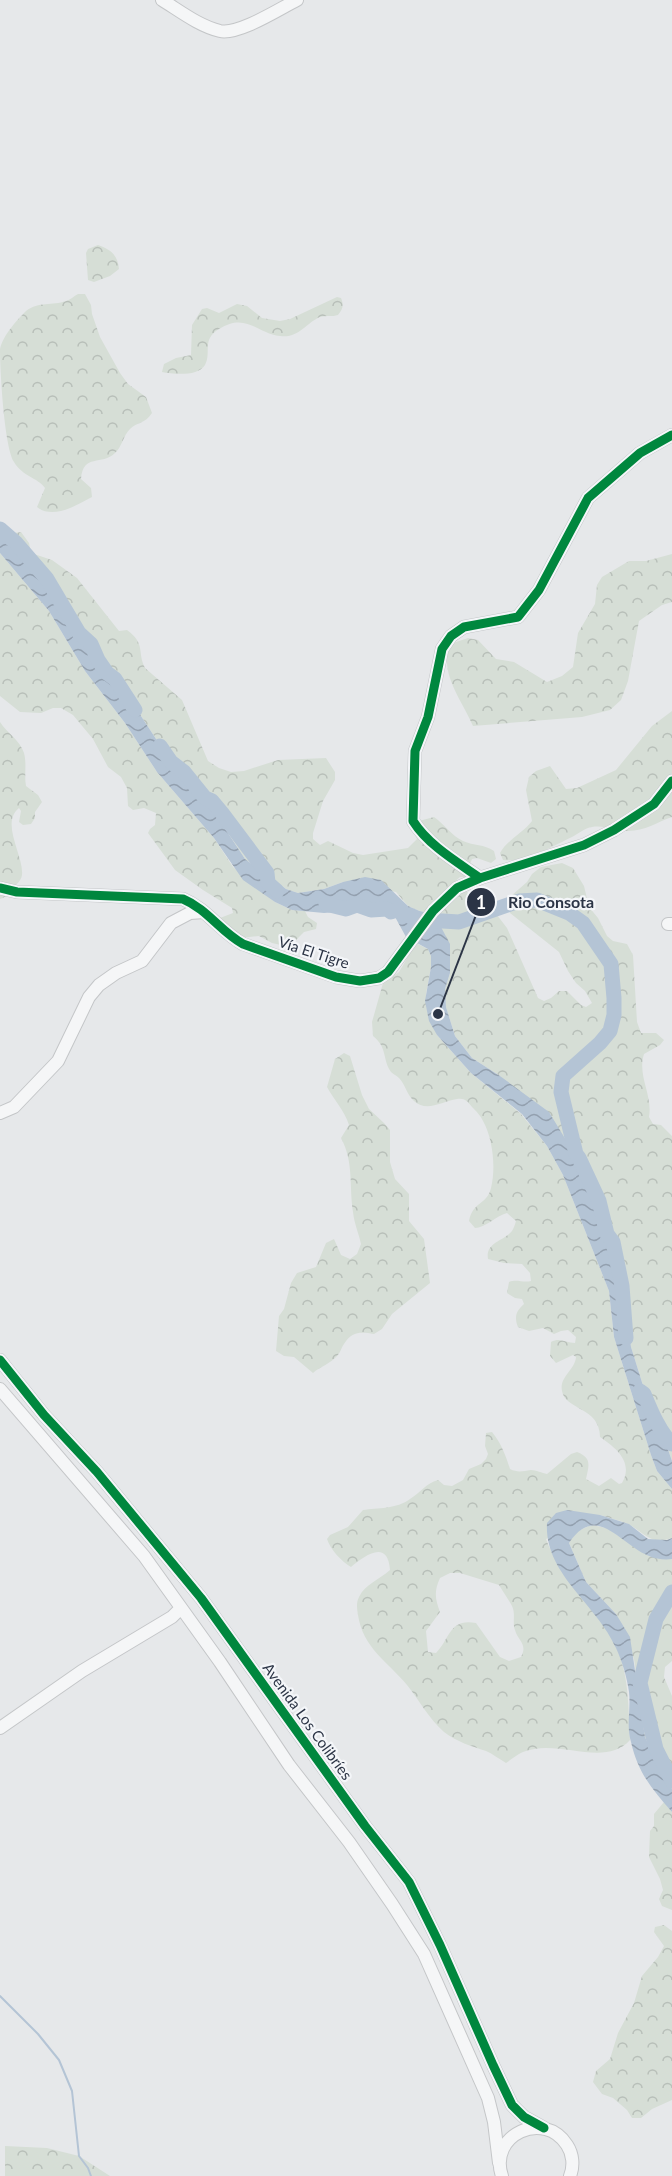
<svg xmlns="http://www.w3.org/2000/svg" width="672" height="2176" font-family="Lato,sans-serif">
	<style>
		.forest { fill: url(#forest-crowns); fill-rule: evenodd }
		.water { fill: url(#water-waves) }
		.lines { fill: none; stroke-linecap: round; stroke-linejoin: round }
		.stream { stroke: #b4c4d5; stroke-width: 2 }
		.river { stroke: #b4c4d5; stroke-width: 15 }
		.minor-casing { stroke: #c4c6c8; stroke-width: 14 }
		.minor { stroke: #f5f6f7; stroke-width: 12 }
		.cycleway-casing { stroke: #f4f6f9; stroke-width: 13 }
		.cycleway { stroke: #00873e; stroke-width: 9 }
		.labels { text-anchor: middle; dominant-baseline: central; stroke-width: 4.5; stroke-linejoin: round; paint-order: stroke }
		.street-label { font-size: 15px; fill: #2b3445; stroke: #f4f6f9 }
		.leader { fill: none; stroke: #2b3445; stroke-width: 2 }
		.callout-dot { fill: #2b3445; stroke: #f4f6f9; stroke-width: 2 }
		.mark-label { font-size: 18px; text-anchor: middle; font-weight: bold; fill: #fff }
		.callout-label { font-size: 16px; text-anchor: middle; font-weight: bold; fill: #2b3445; stroke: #f4f6f9; stroke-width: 4.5; stroke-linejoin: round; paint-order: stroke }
	</style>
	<defs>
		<pattern id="forest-crowns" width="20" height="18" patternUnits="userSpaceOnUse" patternTransform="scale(1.5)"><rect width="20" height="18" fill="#d6ded6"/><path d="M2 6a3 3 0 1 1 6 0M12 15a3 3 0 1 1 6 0" fill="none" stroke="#b8bfb9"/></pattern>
		<pattern id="water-waves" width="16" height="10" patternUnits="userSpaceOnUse" patternTransform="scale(1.5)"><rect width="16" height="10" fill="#b4c4d5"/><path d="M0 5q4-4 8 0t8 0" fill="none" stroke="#93a0af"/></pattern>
	</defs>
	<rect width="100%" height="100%" fill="#e6e8ea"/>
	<path class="forest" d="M98,245c12,4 20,10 21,24l-9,7 -16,6 -6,-2 -2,-27 2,-4z
		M78,294h7l6,11 1,9 8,23 20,36 8,11 18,13 6,16c-7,11 -15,9 -22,16 -7,7 -8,18 -15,24 -13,13 -32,0 -34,26l10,9 1,9c-15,8 -39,23 -55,10l8,-19c-8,-11 -22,-11 -31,-26 -10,-17 -14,-93 -14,-113 3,-14 17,-29 26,-38 13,-10 26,-5 40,-10 4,-1 8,-5 12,-7z
		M337,297l4,1c3,7 2,11 -3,17 -6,2 -11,0 -18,2 -14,6 -22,22 -40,19 -24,-3 -34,-24 -61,-7 -18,11 -7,23 -14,36 -7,12 -32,9 -43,7l2,-8 12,-6 15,-3 1,-30 10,-16 5,-1 12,5 18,-9 10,2 15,12 18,3 10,-2z
		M21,532l8,11 2,10 21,7 25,18 42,53 8,-1c19,14 10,22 18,38l37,32 26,61 11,7 12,4 13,-1 34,-11 48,-2 9,14v8l-12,21 -10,32v6l7,6 8,-4 25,12 10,2 45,-7 9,-9 -5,-10 7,-8 15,-4c10,7 18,19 29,24 11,5 21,3 31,10l2,8 -5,4 -14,-5 -5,1 -7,18h-5l-7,6 4,5 9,3 17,17 14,7 10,13 31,70 6,3 7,-3 8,-7h8l14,14 5,2 6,-4 -7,-12 -9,-8 -8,-12 -9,-19 -49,-39 1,-17 16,-14 5,-8 9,-7 21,-4 11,5 11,18 5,21 9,11 9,18 6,5 14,3 6,11 4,67 4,11h15l8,7 -4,5 -16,9c-7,22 9,41 5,63l4,7 8,1 11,11v325l-9,-26 -13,-27 -19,-61 -32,-146 -99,-125 -28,-18 -17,-22 -9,-29 -1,-18 5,-16 -26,-60 -16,-7 -12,-14 -53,-10 -19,7 -26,4 -12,-4 -41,-30 -40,-61 -34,-36 -45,-69 -19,-20 -52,-80 -18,-26 -22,-25 -1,-9z
		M0,553l49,58 36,60 40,52 32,49 57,66 19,29 42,35 17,8 13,1 3,6 9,6 -1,6 -12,3 -12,12 -7,2 -13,-3 -13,-7 -19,2 -19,-14 -1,-6 13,-5 -1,-5 -29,-18 -28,-20 -27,-37 2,-4 5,-4 1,-12 -12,-5 -11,2 -5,-4 -1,-18 -6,-11 -13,-10 -15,-28 -20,-24 -12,-7h-8l-12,5 -21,-1 -20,-16z
		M672,554v48l-10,3 -23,16 -11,60 -7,19 -11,10 -28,7 -109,9c-8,-20 -28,-45 -26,-69 0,-4 4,-10 6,-14l15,-5 10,2 18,19 18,3 33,20 15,-6 11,-9 5,-34 17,-29 2,-19 5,-8 27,-16h17z
		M672,711v106c-15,5 -27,14 -44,14 -12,0 -23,-6 -36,-4 -7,1 -14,7 -20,10 -18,9 -50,26 -69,23l-3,-7c7,-13 23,-20 32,-32l-6,-31 3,-13 7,-6 14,-5 16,23 11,-1 39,-18 36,-44z
		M0,722c7,11 20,18 24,31 3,11 0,22 2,33l12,9 4,7 -7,10v6l-4,6 -8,1 -4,-3 2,-11 -2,-3c-19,15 5,48 3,67 -1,7 -7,10 -11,15 -4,5 -5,7 -11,9z
		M416,943l12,6 3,7v11l-5,27 11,41 34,38 50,41 26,32 16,29 46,116 5,46 37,118 6,16 15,18v49c-22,8 -28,-6 -44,-14 -9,-4 -19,-6 -28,-9l-54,24c13,35 40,60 61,91 23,34 21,72 23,110 -25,28 -71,-1 -104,11 -7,2 -14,8 -20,12 -7,-4 -13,-9 -20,-12 -15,-5 -29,-9 -42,-19 -15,-13 -25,-32 -37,-47 -20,-24 -44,-37 -49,-70 -1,-7 -2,-12 1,-18 6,-13 20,-17 31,-27 -2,-32 -26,-14 -39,-3 -9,-5 -21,-18 -24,-28l3,-4 18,-8 15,-17c14,-2 34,-1 47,-11 10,-6 16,-16 28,-19l6,5 8,1 11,-6 6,-11 12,-5 5,-5 2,-5 -3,-8 1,-13 6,-1c9,11 14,24 18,37 8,4 13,2 21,1 5,0 11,3 16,4l24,-20 6,-2c15,6 12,13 9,27l13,7 12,-8 8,6 3,-1c12,-21 -6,-35 -22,-46 0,-30 -35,-27 -38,-46 -3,-14 13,-21 14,-34l-3,-2 -17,8 -6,-7 1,-14c9,-5 15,1 24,1l1,-6 -8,-7 -7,1 -7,3 -11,-6 -14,3 -11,-4c-4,-10 -2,-16 6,-23l-2,-5 -7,-1 -8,-5 2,-11c8,-3 14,1 22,-1l-1,-8 -8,-9 -18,-1 -16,-4c-3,-17 16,-18 24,-28 2,-3 3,-7 4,-10l-9,-8c-11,3 -22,15 -32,15l-6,-7c4,-20 18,-16 22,-33 5,-20 2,-49 -8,-67 -2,-5 -7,-10 -11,-14 -5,-6 -7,-9 -15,-8 -15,2 -30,14 -43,2 -7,-6 -9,-17 -15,-23 -3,-3 -5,-3 -8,-6 -9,-13 -3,-24 -18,-36l-1,-14 11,-39 16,-11zM450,1573h10l39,12c4,7 10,15 13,21 4,8 0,17 3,24 3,11 13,14 6,27l-12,4 -9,-4 -24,-34c-27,-5 -26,16 -40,30l-8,-1 -2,-21 14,-19c-5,-13 -6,-21 0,-34z
		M344,1053l6,3 12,39 7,14 15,14 6,7v32l5,17 14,15v27l15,18 6,44 -38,31 -10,15 -8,5c-13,-2 -22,-3 -30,10 -3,4 -3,8 -7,12 -7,8 -16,10 -24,17l-19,-16 -10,-1 -8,-5 3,-35 5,-7 7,-26 6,-10 19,-6 10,-24 8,-4 7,16 9,4 7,-5 4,-10c-2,-10 -7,-21 -8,-32 -4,-26 1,-50 -12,-74l8,-13c-5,-15 -15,-25 -22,-38l8,-28z
		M591,1525l16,3 42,28 23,3v102l-7,6 -1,10 8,19v93l-9,-11 -18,-41 -11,-78 -18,-45 -30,-32 -17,-39 7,-11z
		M664,1802l8,10v98l-10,-4 -3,-7 4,-9 -3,-11 -11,-22 1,-26 4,-5v-12z
		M664,1925l8,6v169l-20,9 -11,9h-9l-5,-8 -14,-12 -11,-4 -9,-12 3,-11 14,-12 8,-26 16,-30 8,-27 16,-19 6,-11 -10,-14 1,-5z
		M5,2146l42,2 32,8 31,20h-105z"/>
	<path class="water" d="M0,529l16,14 21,24 70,106 19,20 45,69 34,36 40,61 41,30 12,4 26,-4 19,-7 22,-5 16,3 27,26 16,7 17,14 9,17v29l-5,16 1,18 9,29 17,22 28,18 49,36 26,43 24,46 21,72 11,74 19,61 13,27 9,26v28l-15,-18 -6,-16 -37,-118 -5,-46 -46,-116 -16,-29 -25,-32 -51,-41 -34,-38 -8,-14 -4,-20 6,-34v-11l-3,-7 -22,-12 -12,-22 -18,-12h-13l-26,9 -13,1 -32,-3 -17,-8 -32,-22 -29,-42 -57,-66 -32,-49 -40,-52 -36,-60 -49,-58z
		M567,1510l33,5 29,9 19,15 19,1 5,-2v21c-7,1 -17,0 -23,-3 -29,-12 -53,-54 -80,-13l17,39 30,32 14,23 15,100 18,41 9,11v23c-20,-23 -34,-39 -41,-70 -5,-16 0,-34 -2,-50 -2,-15 -7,-31 -13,-44 -19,-44 -72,-74 -69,-125l9,-10z"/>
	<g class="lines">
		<path class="stream" d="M0,1996l38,38 21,26 13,31 7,65 9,12 3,8"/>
		<path class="river" d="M0,529l16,14 31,36 32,54 12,11 7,16 9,13 8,6 20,31
			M160,746l11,16 13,10 21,26 7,3 10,12 45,60 1,10 9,8
			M326,904l20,5 11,-4 14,5 16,-1 4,3 6,-2 14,7 15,3 33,2 60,-21 18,-1 32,13 14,10 28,41 3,34v17l-4,16 -10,12 -37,33 -2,16 15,62 3,4 20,43 8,33 6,8 9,44 4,52
			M640,1391l4,3c7,17 15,37 28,50
			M672,1592l-16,27 -16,64 16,66 16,32"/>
		<defs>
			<path id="minor" d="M162,0c18,11 37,26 58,31 19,4 59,-22 77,-31
				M480,878c-23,-16 -52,-33 -67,-57l2,-70 13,-34 14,-68 9,-13 13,-9 54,-10 21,-27 49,-92 52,-45 32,-18
				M0,888l17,4 166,7c24,10 38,33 60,45l93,33 24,4 19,-3 9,-6 45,-61 24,-23 23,-10 104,-33 30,-15 40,-26 18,-23
				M668,924h4
				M0,1113l14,-6 44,-46 31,-64 10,-12 17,-12 26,-12 29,-38 19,-10 14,-1
				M0,1360l44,55 53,57 104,126 164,228 44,56 31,63 53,120 19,40 12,12 20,11
				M0,1389l144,167 76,106 69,103 60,77 43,62 32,50 64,144 6,24 5,41
				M0,1728l82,-57 90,-54 9,-9
				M502,2176c-14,-41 42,-67 65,-31 6,9 7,21 3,31"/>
		</defs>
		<use href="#minor" class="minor-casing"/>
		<use href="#minor" class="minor"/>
		<defs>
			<path id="cycleway" d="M480,878c-23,-16 -52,-33 -67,-57l2,-70 13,-34 14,-68 9,-13 13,-9 54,-10 21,-27 49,-92 52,-45 32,-18
				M0,888l17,4 166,7c24,10 38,33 60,45l93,33 24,4 19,-3 9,-6 45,-61 24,-23 23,-10 104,-33 30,-15 40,-26 18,-23
				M0,1360l44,55 53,57 104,126 164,228 44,56 31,63 53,120 19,40 12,12 20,11"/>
		</defs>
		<use href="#cycleway" class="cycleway-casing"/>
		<use href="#cycleway" class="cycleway"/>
	</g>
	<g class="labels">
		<g class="street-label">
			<text transform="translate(314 952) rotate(18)">Vía El Tigre</text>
			<text transform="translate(308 1721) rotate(54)">Avenida Los Colibríes</text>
		</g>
	</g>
	<path class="leader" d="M438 1014L481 902"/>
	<g class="callout-dot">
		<circle cx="438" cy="1014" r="6"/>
		<circle cx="481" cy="902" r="15"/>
	</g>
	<g class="mark-label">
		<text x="481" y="909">1</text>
	</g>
	<g class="callout-label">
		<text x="551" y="908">Rio Consota</text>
	</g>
</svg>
